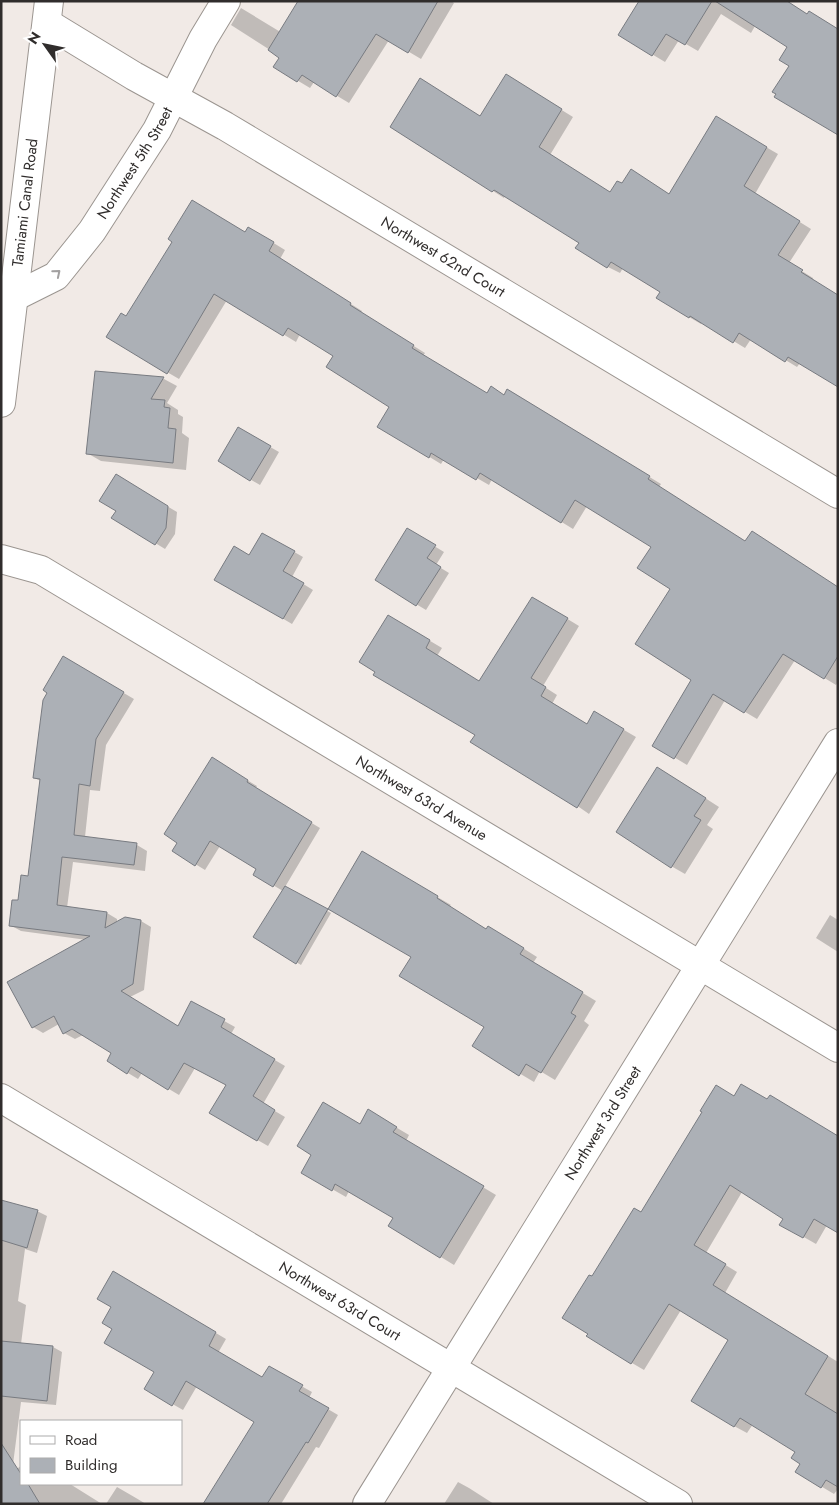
<svg xmlns="http://www.w3.org/2000/svg" width="839" height="1505" font-family="Jost,sans-serif">
	<style>
		.shadow { fill: #0003 }
		.building { fill: #acb0b6; stroke: #787b81 }
		.lines { fill: none; stroke-linecap: round; stroke-linejoin: round }
		.minor-casing { stroke: #9b9590; stroke-width: 30 }
		.tertiary-casing { stroke: #9b9590; stroke-width: 30 }
		.minor { stroke: #fff; stroke-width: 28 }
		.tertiary { stroke: #fff; stroke-width: 28 }
		.oneway { stroke: #a2a0a0 }
		.labels { text-anchor: middle; dominant-baseline: central; stroke-width: 5; stroke-linejoin: round; paint-order: stroke }
		.street-label { font-size: 15px; fill: #302d2c; stroke: #fff }
	</style>
	<rect width="100%" height="100%" fill="#f1eae6"/>
	<path class="shadow" d="M317,1h134l3,2 -33,56 -32,-19 -40,63 -35,-21 -4,6 -35,-21 6,-10 -50,-32 10,-17 51,31z
		M640,1h145l23,14 1,-2 29,17v103l-63,-36 2,-4 -3,-2 16,-26 -9,-6 8,-12 -34,-21 -4,7 -30,-19 -23,37 -19,-11 -14,22 -45,-27z
		M518,83l55,34 -23,38 61,38 58,2 47,-77 62,36 -23,40 56,35 -22,34 24,15 -13,85 -3,4 -46,-28 -6,9 -43,-26 -1,2 -12,-7 -27,-26 -39,-23 -3,5 -12,-6 -31,-19 3,-5 -75,-47 -1,2 -11,-7 -12,-74z
		M249,228l36,22 -5,9 82,52 -1,2 64,40 -2,3 64,38 33,4 141,86 -2,3 87,55 18,-2 74,47v95l-2,3 -41,-25 -38,59 -32,-19 -38,65 -33,-20 39,-65 -21,-92 -20,-42 -65,-40 -14,23 -81,-50 -3,6 -45,-26 -3,5 -62,-38 12,-20 -56,-50 -35,-22 -4,8 -69,-42 -48,79 -12,-7 -40,-54 119,-85z
		M96,372l68,7 13,7 -10,17 11,7v4l5,3 -1,16 7,5 -3,32 -85,-9 -14,-8z
		M239,429l40,23 -19,33 -41,-24z
		M116,476l61,36 -2,22 -10,15 -52,-32 4,-6z
		M408,530l36,22 -8,13 13,8 -23,37 -50,-30z
		M263,534l40,23 -11,20 21,13 -21,34 -76,-45 34,-22z
		M533,598l46,28 -36,60 14,9 -5,9 35,21 8,-12 41,24 -47,77 -113,-79 -88,-119 54,32 -5,8 43,26z
		M64,658l70,41 -28,46 -6,46 -10,-1 -5,47 52,8 10,6 -2,20 -72,-9 -6,46 40,5 10,6v4l24,-2 10,6 -7,63 -14,7 49,30 13,-24 43,24 -4,7 54,32 -22,38 22,13 -17,29 -57,-33 16,-28 -32,-17 -16,27 -37,-22 -4,6 -10,-6 -15,-21 -30,-17 -8,4 -11,-6 -5,-9 -16,9 -10,-6 54,-87 -66,-9 -11,-6 19,-47 12,-97 -7,-3z
		M221,764l36,22 -2,3 65,39 -35,59 46,26 -30,52 -47,-29 29,-45 -29,-17 3,-6 -37,-22 -15,24 -31,-19z
		M671,776l48,31 -12,18 6,4 -28,45 -14,-8z
		M362,853l89,52 -2,2 38,23 15,5 35,22 -4,6 63,38 -12,20 5,4 -34,55 -15,-9 -6,11 -60,-36 12,-19 -74,-70z
		M830,915l8,5v32l-22,-14z
		M735,1097l32,4 68,35 3,-3v99l-11,-7 -11,19 -35,-20 4,-6 -43,-26 -36,61 31,19 -12,21 113,69v127l-4,5 -37,-22 5,-9 -6,-12 -43,-27 -6,9 -13,-7 -4,-87 -49,-29 -37,60 -12,-7 -40,-85 49,-64z
		M382,1119l27,16 -3,6 90,54 -42,70 -64,-39 4,-8 -45,-27 -3,6 -44,-25 58,-47z
		M1,1201l36,10 10,5 -10,37 -12,-4 -7,52 8,4 -5,39 32,3 9,5 -6,53 -35,-3 -9,70 9,-6v18h49l32,20h-101z
		M113,1272l113,67 -8,14 45,26 6,-11 43,24 -3,6 29,17 -19,33 -3,-1 -35,57h-65l40,-82 -59,-36 -14,24 -37,-21 10,-17 -42,-43 -2,-23z
		M458,1482l11,6 25,16h-50z
		M117,1487l19,11 10,6h-40z"/>
	<path class="building" d="M298,1h140l-30,52 -32,-19 -40,63 -34,-22 -5,7 -24,-15 6,-9 -11,-8z
		M639,1h73l-27,44 -19,-11 -14,22 -34,-21z
		M715,1h72l20,13 2,-3 29,18v106l-64,-38 2,-3 -4,-2 17,-26 -10,-6 8,-13z
		M506,74l56,35 -23,38 71,45 7,-11 5,2 9,-14 38,25 47,-78 51,31 -23,39 56,35 -22,34 25,15 -2,2 37,23v92l-50,-30 -3,5 -46,-29 -6,10 -43,-27 -1,2 -33,-20 4,-6 -49,-30 -4,6 -32,-20 4,-5 -85,-53 -2,2 -102,-65 30,-49 60,38z
		M192,200l53,32 3,-5 26,15 -5,9 82,52 -1,2 64,40 -2,3 75,45 4,-7 13,9 3,-6 143,87 -2,3 97,62 7,-10 86,56v69l-14,23 -41,-25 -39,59 -31,-19 -39,65 -22,-13 39,-66 -56,-36 35,-55 -33,-21 14,-21 -76,-47 -14,23 -81,-50 -4,7 -45,-27 -2,5 -52,-31 12,-20 -63,-40 7,-11 -45,-28 -5,8 -69,-42 -47,80 -61,-37 15,-24 5,3 46,-74 -4,-3z
		M95,371l69,6 -13,22 14,1 -1,7 6,1 -2,20 8,1 -3,34 -87,-9z
		M238,427l33,19 -21,35 -32,-20z
		M116,474l52,32 -2,22 -11,17 -44,-27 5,-7 -17,-10z
		M407,528l29,17 -9,13 14,9 -25,39 -41,-26z
		M262,533l33,18 -12,20 21,12 -21,36 -69,-39 20,-34 15,9z
		M532,597l36,21 -37,60 15,9 -5,9 46,28 7,-13 30,18 -47,79 -107,-66 5,-7 -102,-60 2,-3 -16,-10 29,-47 42,25 -4,8 53,33z
		M63,656l61,36 -28,47 -6,47 -11,-2 -5,51 63,8 -3,22 -72,-8 -5,48 50,7 -2,16 20,-11 16,3 -8,64 -12,7 57,35 13,-25 34,18 -4,8 54,32 -22,37 22,14 -18,31 -48,-28 17,-28 -42,-22 -16,27 -37,-23 -4,7 -20,-13 4,-8 -39,-24 -9,5 -9,-18 -22,12 -25,-46 83,-46 -81,-10 3,-26h6l3,-25 7,1 12,-97 -7,-1 10,-78 4,-7 -4,-3z
		M212,757l36,23 -1,2 65,40 -39,65 -20,-12 3,-6 -46,-28 -15,25 -23,-15 5,-8 -13,-9z
		M657,767l49,31 -12,18 7,4 -30,48 -55,-36z
		M362,851l76,45 -1,2 49,31 2,-3 36,22 -4,6 63,38 -12,21 5,3 -35,57 -15,-9 -7,12 -47,-30 12,-19 -85,-51 12,-19 -83,-48z
		M285,886l43,23 -32,55 -43,-27z
		M741,1084l26,15 3,-4 68,41v97l-24,-14 -11,19 -24,-13 4,-6 -53,-34 -36,60 32,19 -13,21 115,71 -23,38 33,20v73l-12,-7 -5,8 -26,-16 5,-8 -9,-6 4,-6 -55,-34 -6,9 -43,-26 37,-61 -59,-36 -38,60 -45,-28 2,-2 -26,-16 27,-43 3,1 42,-68 7,4 61,-100 -2,-1 16,-26 18,11z
		M323,1102l37,22 8,-15 29,18 -4,5 91,54 -44,72 -52,-32 5,-8 -58,-34 -3,7 -31,-18 10,-18 -14,-9z
		M1,1200l37,10 -11,38 -26,-8z
		M113,1271l103,61 -7,14 53,31 7,-11 34,19 -4,6 30,17 -21,35 -2,-1 -39,62h-64l51,-82 -68,-41 -14,25 -28,-17 10,-17 -50,-29 8,-14 -10,-6 9,-16 -14,-8z
		M1,1341l52,5 -6,55 -46,-5z
		M1,1443l20,31v10h7l12,20h-39z"/>
	<g class="lines">
		<defs>
			<g id="minor">
				<path id="s1" d="M47,23l87,53 91,50 613,368"/>
				<path id="s2" d="M14,297l42,-21 36,-45 65,-101 46,-91 23,-38"/>
				<path id="s3" d="M1,559l40,11 797,478"/>
				<path id="s4" d="M1,1098l677,406"/>
				<path id="s5" d="M367,1504l471,-761"/>
			</g>
			<g id="tertiary">
				<path id="s6" d="M1,403l48,-402"/>
			</g>
		</defs>
		<use href="#minor" class="minor-casing"/>
		<use href="#tertiary" class="tertiary-casing"/>
		<use href="#minor" class="minor"/>
		<use href="#tertiary" class="tertiary"/>
	</g>
	<defs><path id="oneway-chevron" d="M-2-3.5L2.5 0L-2 3.5" fill="none" stroke-width="1.6" stroke-linecap="round" stroke-linejoin="round" transform="scale(1.25)"/></defs>
	<use class="oneway" href="#oneway-chevron" transform="translate(57 273) rotate(-40)"/>
	<g class="labels">
		<g class="street-label">
			<text stroke="none"><textPath href="#s2" startOffset="185">Northwest 5th Street</textPath></text>
			<text stroke="none"><textPath href="#s6" startOffset="202">Tamiami Canal Road</textPath></text>
			<text stroke="none"><textPath href="#s1" startOffset="460">Northwest 62nd Court</textPath></text>
			<text stroke="none"><textPath href="#s3" startOffset="485">Northwest 63rd Avenue</textPath></text>
			<text stroke="none"><textPath href="#s5" startOffset="448">Northwest 3rd Street</textPath></text>
			<text stroke="none"><textPath href="#s4" startOffset="395">Northwest 63rd Court</textPath></text>
		</g>
	</g>
	<rect width="839" height="1505" fill="none" stroke="#302d2c" stroke-width="5"/>
	<rect x="20" y="1420" width="162" height="65" fill="#ffffff" stroke="#acabab"/>
	<rect x="30" y="1436" width="25" height="8" fill="#ffffff" stroke="#acabab"/>
	<text x="65" y="1445" font-size="15" fill="#302d2c">Road</text>
	<rect x="30" y="1458" width="25" height="15" fill="#acb0b6" stroke="#acabab"/>
	<text x="65" y="1470" font-size="15" fill="#302d2c">Building</text>
	<g transform="translate(45 45) rotate(303)" stroke="#ffffff" stroke-width="4" paint-order="stroke">
	<path d="M0-4L9 19L0 12L-9 19Z" fill="#302d2c"/>
	<text y="-8" font-size="14" font-weight="bold" text-anchor="middle" fill="#302d2c">N</text>
	</g>
</svg>
